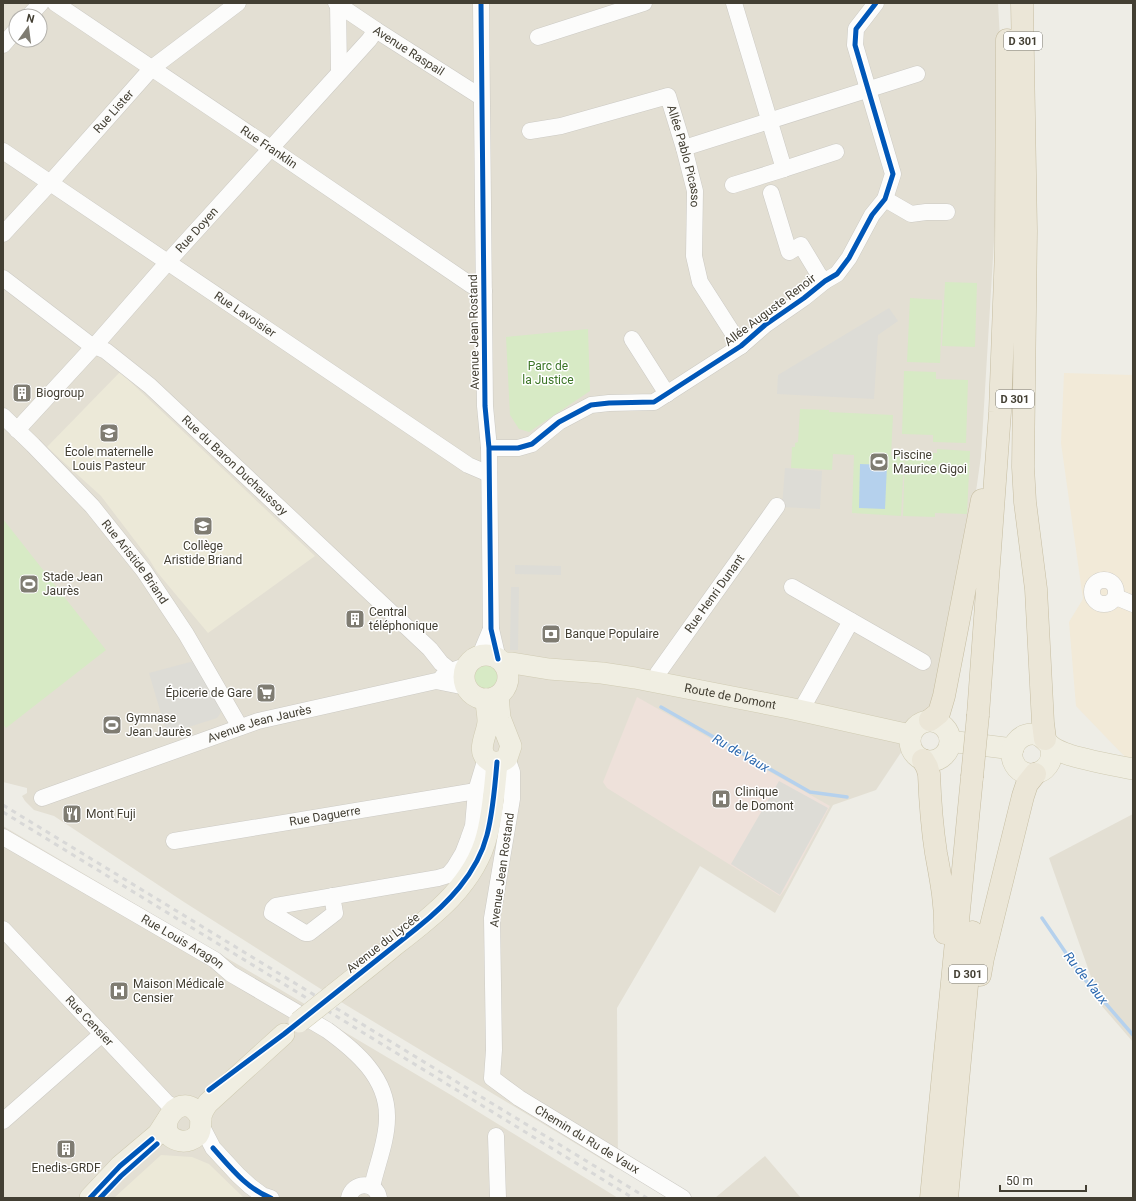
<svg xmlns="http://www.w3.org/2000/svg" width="1136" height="1201" font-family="Roboto,sans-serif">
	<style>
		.residential { fill: #e3dfd3; fill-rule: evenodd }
		.commercial { fill: #f2ead8 }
		.education { fill: #ece9d8 }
		.medical { fill: #eee1da }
		.green { fill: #d7eac5 }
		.parking { fill: #dddcd6 }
		.water { fill: #b5d1ed }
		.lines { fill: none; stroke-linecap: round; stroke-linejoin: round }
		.stream { stroke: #b5d1ed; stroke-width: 3.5 }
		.minor-casing { stroke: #cccac4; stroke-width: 17 }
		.major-casing { stroke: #d0cbb3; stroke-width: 22 }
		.highway-casing { stroke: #c6bda1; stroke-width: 23 }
		.minor { stroke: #fcfcfb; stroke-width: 16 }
		.major { stroke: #f0eee2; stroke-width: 21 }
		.highway { stroke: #ebe6d7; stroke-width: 22 }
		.rail { stroke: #d8d8d7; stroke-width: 3; stroke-dasharray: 5 5; stroke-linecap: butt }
		.major-bridge-casing { stroke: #d0cbb3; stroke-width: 22; stroke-linecap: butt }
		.highway-bridge-casing { stroke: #c6bda1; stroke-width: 23; stroke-linecap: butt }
		.major-bridge { stroke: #f0eee2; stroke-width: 21 }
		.highway-bridge { stroke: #ebe6d7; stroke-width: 22 }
		.cycleway-casing { stroke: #fff; stroke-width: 8 }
		.cycleway { stroke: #0057b8; stroke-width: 5 }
		.labels { text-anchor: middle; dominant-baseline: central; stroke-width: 3; stroke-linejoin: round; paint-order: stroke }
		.shield { fill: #fff; stroke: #7b7970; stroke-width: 1 }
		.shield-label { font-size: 11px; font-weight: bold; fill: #433f33 }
		.street-label { font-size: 12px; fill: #433f33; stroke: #fff }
		.park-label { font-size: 12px; fill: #3b7526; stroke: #fff }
		.poi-label { font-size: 12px; fill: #433f33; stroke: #fff; text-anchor: start }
		.water-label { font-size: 13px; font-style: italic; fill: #2c69af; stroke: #fff }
	</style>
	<rect width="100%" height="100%" fill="#eeede6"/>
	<path class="residential" d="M3,3h995l5,89 -22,364 -14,99 -23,141 -16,16 -52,78 -43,15 -58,108 -75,-47 -83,142 1,161 -272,-164 -162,-103 -130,-86 -20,-6 -9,-9 -3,-5 5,-3v-5l-24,-6zM16,16h24v24h-24z
		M1133,814v228l-32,-37 -52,-147z
		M3,826l300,177 23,18 125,74 167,103h-615z
		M765,1156l36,42h-86z"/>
	<path class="commercial" d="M1064,373l69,2v386l-5,-1 -52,-54 -7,-84 14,-23 -22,-156z"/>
	<path class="education" d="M120,372l195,184 -107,77 -51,-61 -8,-13 -48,-63 -54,-49z
		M161,1155l31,2 17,7 35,34h-130z"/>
	<path class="medical" d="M637,697l193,109 -44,82 -6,8 -173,-108 -4,-6z"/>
	<path class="green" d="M945,282l32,1 -2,64 -33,-1z
		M910,298l32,2 -2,63 -33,-1z
		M588,329l2,62 -61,41 -10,-3 -9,-14 -4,-78z
		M904,371l32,1v7l32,1 -2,63 -33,-1v-7l-31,-1z
		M800,409l29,1v2l64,3 -2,41 13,1 -3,59 -49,-3 2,-58 -21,-1 -1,16 -41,-2 1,-21h3v-4l3,-1z
		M937,449l33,2 -3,63 -32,-1v4l-32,-1 2,-64 32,1z
		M3,519l103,131 -100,78 -3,-4z
		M473 676a13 13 0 1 1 26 0a13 13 0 1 1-26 0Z"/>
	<path class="parking" d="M889,308l9,13 -20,14 -4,64 -97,-5 1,-19z
		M785,468l37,3 -2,38 -38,-2z
		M515,565l46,1v9l-46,-1z
		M511,587h8l-1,63h-8z
		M194,661l28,50 -5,7 -50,16 -18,-61z
		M779,781l49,27 -48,87 -49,-31z"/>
	<path class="water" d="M860,464l27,1 -2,44 -26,-1z"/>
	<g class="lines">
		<path class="stream" d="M661,707l149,85 37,5
			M1042,918l39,57 52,60"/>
		<defs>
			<g id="minor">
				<path id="s1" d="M55,3l202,136 214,146 13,6"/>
				<path id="s2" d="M336,3l40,27 105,67"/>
				<path d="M338,3l1,69"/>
				<path d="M481,3l4,403 4,42 2,181 7,30"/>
				<path d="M29,16l12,-13"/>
				<path d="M538,37l106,-34"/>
				<path d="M3,45l13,-15"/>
				<path id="s3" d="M530,131l31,-5 107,-30 16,52 11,43 -1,65 6,26 41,64"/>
				<path d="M684,148l233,-74"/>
				<path id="s4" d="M3,151l465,314 21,9"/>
				<path d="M784,169l52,-17"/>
				<path d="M733,185l51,-16 -50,-166"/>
				<path d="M771,193l18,59 12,-7 18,30 6,6"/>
				<path d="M885,199l26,15 15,-2h21"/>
				<path id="s5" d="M3,234l47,-51 102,-115 86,-65"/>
				<path id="s6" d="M3,278l85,65 18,8 44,35 245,230 35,33 11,14 10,8"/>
				<path d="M632,339l35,55"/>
				<path id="s7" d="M3,416l30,29 59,61 52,65 42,63 54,93"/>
				<path id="s8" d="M17,430l81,-88 76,-87 195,-215 7,-10"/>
				<path d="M489,448h29l14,-4 27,-22 32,-17 18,-2 45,-1 87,-56 24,-21 39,-27 21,-17 12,-7 12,-16 23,-43 13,-16 8,-25 -38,-129 1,-16 20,-26"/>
				<circle cx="1104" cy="592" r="12"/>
				<path d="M792,587l131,75"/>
				<path d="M1116,597l17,7"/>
				<path d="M481,656l2,-8 8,-19"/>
				<path d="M442,677l9,-6 17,-6"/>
				<path id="s9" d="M655,682l3,-9 119,-167"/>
				<path d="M803,712l2,-9 46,-82"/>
				<path id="s10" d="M507,758l5,14v27l-20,119 2,132 -2,28 27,20 164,100"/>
				<path id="s11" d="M42,798l216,-77 178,-40 30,6"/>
				<path id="s12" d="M3,837l212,123 16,14 96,56c29,21 61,48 60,88 0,23 -10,46 -15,69"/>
				<path id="s13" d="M174,841l302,-50"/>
				<path d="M332,896l3,17 -26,20h-4l-33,-20 1,-4 3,-3 162,-28 10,-3 6,-7 9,-15 5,-13 5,-14 3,-35 10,-33"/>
				<path id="s14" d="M3,929l164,174 7,4h4"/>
				<path d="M3,1121l99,-87"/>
				<path d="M201,1125l12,23 25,27 12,11 12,9 9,3"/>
				<path d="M496,1136l2,62"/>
				<path d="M349,1198c4,-17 27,-17 30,0"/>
			</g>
			<g id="major">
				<circle cx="486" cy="677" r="22"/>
				<path id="s15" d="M503,663h9l37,6 53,4 33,5 154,30 121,27"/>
				<path d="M486,699c0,7 2,15 2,22 0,13 -14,31 2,40 7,3 12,1 17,-3l4,-12 -11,-28 -2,-22"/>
				<circle cx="930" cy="741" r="20"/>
				<path d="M957,742l56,7"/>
				<path d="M1050,745c9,28 -28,40 -37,16 -5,-14 7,-28 21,-27 8,1 11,7 17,12 5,4 13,7 19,9 20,6 42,10 63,14"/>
				<path d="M333,995c21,-17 42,-33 62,-50 38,-29 80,-61 92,-110 6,-23 8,-49 10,-73"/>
				<path d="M201,1119c-18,-37 -55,15 -20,22 6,1 13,-2 17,-6 4,-6 2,-12 3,-18 1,-5 4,-10 7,-14l76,-69"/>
				<path d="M90,1198l30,-32 38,-32 9,-14"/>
			</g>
			<path id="highway" d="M1022,3l4,228 -3,236 2,35 11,87 7,134 2,16
				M978,715l22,-303 6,-162 1,-210
				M930,720l9,-7 5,-17 38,-196
				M923,760l4,7 2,7c1,26 3,53 7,79 5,27 10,52 9,80
				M980,975l3,-17 40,-162 4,-12 8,-10
				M931,1198l41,-421
				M947,1198l25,-266"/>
		</defs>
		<use href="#minor" class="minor-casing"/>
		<use href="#major" class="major-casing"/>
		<use href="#highway" class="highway-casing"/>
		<use href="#minor" class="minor"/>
		<use href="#major" class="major"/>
		<use href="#highway" class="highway"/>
		<path class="rail" d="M3,805l644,393
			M3,812l630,386"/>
		<defs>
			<path id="major-bridge" d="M299,1022l34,-27"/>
			<path id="highway-bridge" d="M972,777l6,-62"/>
		</defs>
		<use href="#major-bridge" class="major-bridge-casing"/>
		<use href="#highway-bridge" class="highway-bridge-casing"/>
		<use href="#major-bridge" class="major-bridge"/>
		<use href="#highway-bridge" class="highway-bridge"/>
		<defs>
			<path id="cycleway" d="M481,3l4,403 4,42 2,181 7,30
				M489,448h29l14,-4 27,-22 32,-17 18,-2 45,-1 87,-56 24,-21 39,-27 21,-17 12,-7 12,-16 23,-43 13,-16 8,-25 -38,-129 1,-16 20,-26
				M209,1090l75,-56 133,-106c30,-24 60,-54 70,-93 6,-23 8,-49 10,-73
				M213,1148c17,19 34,41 58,50
				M90,1198l30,-32 32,-27
				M100,1198l21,-22 36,-32"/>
		</defs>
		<use href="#cycleway" class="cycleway-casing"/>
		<use href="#cycleway" class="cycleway"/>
	</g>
	<defs>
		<symbol id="building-square" viewBox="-11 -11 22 22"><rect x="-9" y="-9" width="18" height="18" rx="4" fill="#7f7c72" stroke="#fff"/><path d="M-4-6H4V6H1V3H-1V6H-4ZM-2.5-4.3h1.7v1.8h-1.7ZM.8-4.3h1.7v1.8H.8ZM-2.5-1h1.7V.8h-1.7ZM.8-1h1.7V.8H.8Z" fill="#fff"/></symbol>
		<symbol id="school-square" viewBox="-11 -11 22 22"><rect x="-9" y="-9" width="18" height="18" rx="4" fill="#7f7c72" stroke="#fff"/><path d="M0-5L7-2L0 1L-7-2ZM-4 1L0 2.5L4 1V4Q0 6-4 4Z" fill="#fff"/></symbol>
		<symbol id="stadium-square" viewBox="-11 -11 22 22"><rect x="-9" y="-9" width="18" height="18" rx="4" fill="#7f7c72" stroke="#fff"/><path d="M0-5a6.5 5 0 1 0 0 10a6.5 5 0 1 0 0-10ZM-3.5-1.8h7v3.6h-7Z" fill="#fff"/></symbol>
		<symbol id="bank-square" viewBox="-11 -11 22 22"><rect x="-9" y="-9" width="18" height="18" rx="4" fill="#7f7c72" stroke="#fff"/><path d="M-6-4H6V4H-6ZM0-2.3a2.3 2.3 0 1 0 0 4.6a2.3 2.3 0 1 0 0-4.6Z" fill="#fff"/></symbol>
		<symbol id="supermarket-square" viewBox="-11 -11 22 22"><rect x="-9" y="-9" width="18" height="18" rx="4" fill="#7f7c72" stroke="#fff"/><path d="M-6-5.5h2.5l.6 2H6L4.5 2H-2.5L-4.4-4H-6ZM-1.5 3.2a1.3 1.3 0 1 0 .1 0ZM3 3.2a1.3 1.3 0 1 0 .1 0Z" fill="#fff"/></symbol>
		<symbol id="hospital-square" viewBox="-11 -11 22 22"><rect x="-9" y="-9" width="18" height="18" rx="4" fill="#7f7c72" stroke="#fff"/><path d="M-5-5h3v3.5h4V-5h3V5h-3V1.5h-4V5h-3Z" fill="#fff"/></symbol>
		<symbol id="restaurant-square" viewBox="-11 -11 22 22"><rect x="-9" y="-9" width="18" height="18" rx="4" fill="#7f7c72" stroke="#fff"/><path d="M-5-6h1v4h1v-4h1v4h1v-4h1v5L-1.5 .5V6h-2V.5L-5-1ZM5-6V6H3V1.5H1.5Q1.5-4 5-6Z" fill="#fff"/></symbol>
	</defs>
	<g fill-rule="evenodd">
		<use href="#building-square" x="11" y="382" width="22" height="22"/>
		<use href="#school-square" x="98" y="422" width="22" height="22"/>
		<use href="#stadium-square" x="868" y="451" width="22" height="22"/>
		<use href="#school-square" x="192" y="515" width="22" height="22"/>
		<use href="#stadium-square" x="18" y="573" width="22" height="22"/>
		<use href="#building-square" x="344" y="608" width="22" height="22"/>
		<use href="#bank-square" x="540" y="623" width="22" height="22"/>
		<use href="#supermarket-square" x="255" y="682" width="22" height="22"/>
		<use href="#stadium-square" x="101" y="714" width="22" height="22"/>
		<use href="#hospital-square" x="710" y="788" width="22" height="22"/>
		<use href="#restaurant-square" x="61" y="803" width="22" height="22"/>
		<use href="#hospital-square" x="108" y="980" width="22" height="22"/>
		<use href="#building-square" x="55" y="1138" width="22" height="22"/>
	</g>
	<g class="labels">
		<g class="shield">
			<rect x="1004" y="32" width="38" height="18" rx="3"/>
			<rect x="996" y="390" width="38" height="18" rx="3"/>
			<rect x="949" y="965" width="38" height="18" rx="3"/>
		</g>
		<g class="shield-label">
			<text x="1023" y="41">D 301</text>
			<text x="1015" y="399">D 301</text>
			<text x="968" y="974">D 301</text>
		</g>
		<g class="street-label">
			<text stroke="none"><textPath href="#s2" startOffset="87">Avenue Raspail</textPath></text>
			<text stroke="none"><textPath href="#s5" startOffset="165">Rue Lister</textPath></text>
			<text stroke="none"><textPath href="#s1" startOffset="258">Rue Franklin</textPath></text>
			<text stroke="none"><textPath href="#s3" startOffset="205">Allée Pablo Picasso</textPath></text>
			<text stroke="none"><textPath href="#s8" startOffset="269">Rue Doyen</textPath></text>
			<text transform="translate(770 310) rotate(-37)">Allée Auguste Renoir</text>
			<text stroke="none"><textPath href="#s4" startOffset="292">Rue Lavoisier</textPath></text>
			<text transform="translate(474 332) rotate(-91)">Avenue Jean Rostand</text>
			<text stroke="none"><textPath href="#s6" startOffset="299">Rue du Baron Duchaussoy</textPath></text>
			<text stroke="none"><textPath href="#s7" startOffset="197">Rue Aristide Briand</textPath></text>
			<text stroke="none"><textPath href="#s9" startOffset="107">Rue Henri Dunant</textPath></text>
			<text stroke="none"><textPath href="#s15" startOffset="230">Route de Domont</textPath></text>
			<text stroke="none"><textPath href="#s11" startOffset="230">Avenue Jean Jaurès</textPath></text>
			<text stroke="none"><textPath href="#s13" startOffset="153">Rue Daguerre</textPath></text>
			<text transform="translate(502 870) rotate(-82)">Avenue Jean Rostand</text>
			<text stroke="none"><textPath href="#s12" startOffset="208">Rue Louis Aragon</textPath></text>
			<text transform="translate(383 943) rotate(-38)">Avenue du Lycée</text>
			<text stroke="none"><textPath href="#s14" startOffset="126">Rue Censier</textPath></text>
			<text stroke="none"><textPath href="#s10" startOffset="436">Chemin du Ru de Vaux</textPath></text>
		</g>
		<g class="park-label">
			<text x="548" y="366">Parc de<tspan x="548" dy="14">la Justice</tspan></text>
		</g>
		<g class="poi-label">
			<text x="36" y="393">Biogroup</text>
			<text x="109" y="452" text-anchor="middle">École maternelle<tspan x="109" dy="14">Louis Pasteur</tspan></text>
			<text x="893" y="455">Piscine<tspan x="893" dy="14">Maurice Gigoi</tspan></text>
			<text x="203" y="546" text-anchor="middle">Collège<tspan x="203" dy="14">Aristide Briand</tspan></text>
			<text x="43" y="577">Stade Jean<tspan x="43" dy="14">Jaurès</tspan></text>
			<text x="369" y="612">Central<tspan x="369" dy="14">téléphonique</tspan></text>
			<text x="565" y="634">Banque Populaire</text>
			<text x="252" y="693" text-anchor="end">Épicerie de Gare</text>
			<text x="126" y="718">Gymnase<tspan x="126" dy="14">Jean Jaurès</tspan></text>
			<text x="735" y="792">Clinique<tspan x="735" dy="14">de Domont</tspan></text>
			<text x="86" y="814">Mont Fuji</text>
			<text x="133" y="984">Maison Médicale<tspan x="133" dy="14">Censier</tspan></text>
			<text x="66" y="1168" text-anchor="middle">Enedis-GRDF</text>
		</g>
		<g class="water-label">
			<text transform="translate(741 753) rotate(30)">Ru de Vaux</text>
			<text transform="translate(1086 978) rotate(52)">Ru de Vaux</text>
		</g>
	</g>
	<rect width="1136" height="1201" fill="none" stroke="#433f33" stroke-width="8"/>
	<g transform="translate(28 28) rotate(14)"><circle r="19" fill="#ffffff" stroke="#b4b2ad"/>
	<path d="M0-3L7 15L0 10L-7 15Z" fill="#7f7c72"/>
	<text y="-6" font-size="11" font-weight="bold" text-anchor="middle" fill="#433f33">N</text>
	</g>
	<path d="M1000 1185v6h86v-6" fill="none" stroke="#433f33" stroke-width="2"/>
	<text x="1006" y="1185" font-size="12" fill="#433f33" stroke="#ffffff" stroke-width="3" paint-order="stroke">50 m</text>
</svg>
